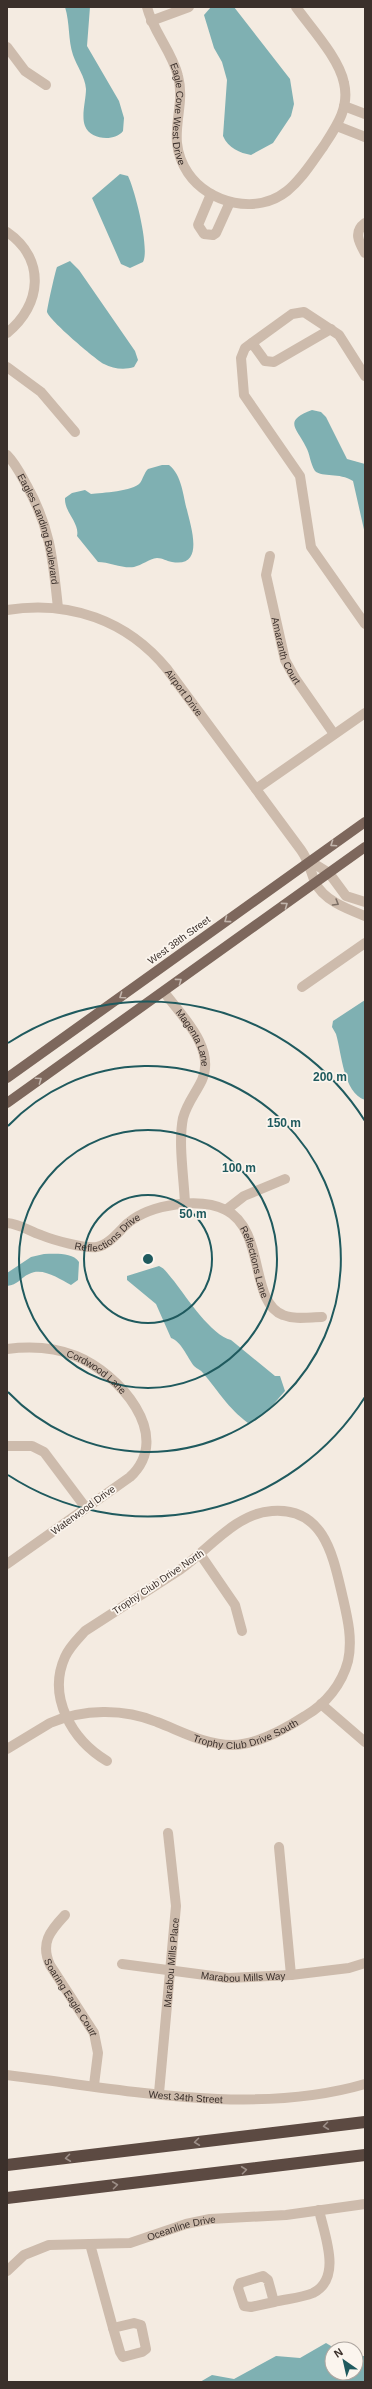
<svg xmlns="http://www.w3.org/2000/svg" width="372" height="2389" font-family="Helvetica,sans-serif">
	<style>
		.water { fill: #7fb0b2 }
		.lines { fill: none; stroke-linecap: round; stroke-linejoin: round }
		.minor { stroke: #cdbbac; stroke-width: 10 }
		.major { stroke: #7d675c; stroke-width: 10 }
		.highway { stroke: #5c4a42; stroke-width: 12 }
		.oneway { stroke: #c2b5ac }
		.oneway2 { stroke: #7d6f65 }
		.oneway3 { stroke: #9c8e87 }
		.ring { fill: none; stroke: #1f5a5e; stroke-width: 2 }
		.labels { text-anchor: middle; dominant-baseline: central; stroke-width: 3.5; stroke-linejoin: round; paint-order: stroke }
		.street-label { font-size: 10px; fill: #3b302b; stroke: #fbf5ee }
		.centre { fill: #1f5a5e; stroke: #fbf5ee; stroke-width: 2 }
		.ring-label { font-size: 12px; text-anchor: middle; font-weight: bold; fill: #1f5a5e; stroke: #fbf5ee; stroke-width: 3.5; stroke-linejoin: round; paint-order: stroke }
	</style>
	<rect width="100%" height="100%" fill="#f4ebe1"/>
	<path class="water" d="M65,7h25l-3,39 32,55 5,17 -1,13c-8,11 -33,9 -38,-5 -4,-10 1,-26 1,-37 -1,-13 -9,-22 -13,-34 -5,-15 -3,-32 -8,-48z
		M211,7h23l56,72 4,25 -3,12 -18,27 -22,12c-11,-2 -23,-7 -28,-19l4,-56 -5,-18 -8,-14 -10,-33z
		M120,174l8,2c7,14 22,73 15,86l-13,6 -9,-4 -29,-66z
		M70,261l9,9 56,81 3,9 -4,7c-9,3 -21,2 -30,-3 -9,-5 -55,-44 -57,-52 0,-3 8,-40 10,-45z
		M312,410l9,2 5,5 21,42 18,5v70l-12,-53c-14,-9 -30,-3 -38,-10 -5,-8 -5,-17 -9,-24 -10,-20 -23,-26 6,-37z
		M162,465h7c13,10 14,31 18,45 4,17 18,58 -15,52 -6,-1 -9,-4 -15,-4 -8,1 -15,7 -23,9 -10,2 -25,-5 -36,-5l-21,-26c3,-13 -13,-24 -12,-38l7,-5 13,-3 6,4c11,-1 42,-3 49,-11 3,-4 4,-10 8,-14z
		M365,1000v100c-22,-8 -23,-46 -29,-66l-4,-7 1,-6z
		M44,1254c11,0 28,-2 35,8l-1,18 -7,5c-12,-6 -28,-18 -42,-11 -9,4 -11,11 -22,12v-13l24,-16z
		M159,1266c7,3 10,10 15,15 13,17 37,54 57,59l44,36h5l5,15c-10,11 -22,28 -37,32 -21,-16 -28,-30 -45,-50 -2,-3 -6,-4 -9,-7 -7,-9 -13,-25 -23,-28l-15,-34 -29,-24v-4z
		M326,2343l10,6h-4v24h24v-17h9v26h-165l12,-7 22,4 42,-23 24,2z"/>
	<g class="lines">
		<g class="minor">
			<path id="s1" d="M147,7c6,25 25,44 31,69 9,34 -14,61 10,97 21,31 69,42 99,18 15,-12 25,-29 36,-44 13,-20 27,-39 21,-64 -5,-25 -33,-55 -48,-76"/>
			<path d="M151,21l38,-14"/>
			<path d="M7,47l18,24 21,14"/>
			<path d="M344,106l21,8"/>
			<path d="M337,126l28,11"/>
			<path d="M211,194l-13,31 6,9 9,1 3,-2 14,-31"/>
			<path d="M365,223c-12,9 -6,19 0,30"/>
			<path d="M7,232c39,27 35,73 0,101"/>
			<path d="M252,343l13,18 9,1 57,-33"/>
			<path d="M7,367l34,25 34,40"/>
			<path d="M365,376l-26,-41 -35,-23 -12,2 -47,34 -4,10 3,37 56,81 11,71 54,77"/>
			<path id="s2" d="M7,455c9,9 14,20 20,31 24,43 26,75 31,122"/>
			<path id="s3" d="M270,556l-4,19 19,85 10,18 39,56"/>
			<path id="s4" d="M7,610c62,-10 120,10 160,59l134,181c8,11 9,20 14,32 8,18 32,27 50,34"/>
			<path d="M256,789l109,-76"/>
			<path d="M308,860l21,13 17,23 19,6"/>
			<path d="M302,987l63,-44"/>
			<path id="s5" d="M164,992c17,23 52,56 38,88 -6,13 -15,23 -19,38 -5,25 1,60 2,86"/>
			<path d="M226,1210l18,-14 41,-17"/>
			<path id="s6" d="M7,1223c13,1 22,8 34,12 12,5 44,14 56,12 12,-2 22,-16 31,-24 23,-19 72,-26 98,-13 40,21 23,92 57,105 12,5 27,2 39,2"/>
			<path id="s7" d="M7,1349c24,-3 47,-2 69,7 42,17 99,79 54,121l-123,87"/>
			<path d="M7,1446h25l12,6 42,56"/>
			<path d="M200,1554l35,51 7,26"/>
			<path d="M321,1704l44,38"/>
			<path id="s8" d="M7,1749l43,-26c33,-14 73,-15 107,-1 24,9 48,23 75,23 24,0 53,-16 73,-29 21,-12 37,-32 43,-55 5,-23 -1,-45 -6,-67 -9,-38 -18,-87 -70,-83 -36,2 -64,39 -91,58 -32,21 -64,41 -96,62 -7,8 -15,15 -20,26 -18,40 7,83 42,104"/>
			<path d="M279,1847l12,128"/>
			<path id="s9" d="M65,1915c-15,16 -25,28 -15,50l44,68 4,20 -4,32"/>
			<path id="s10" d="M122,1964l106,14 63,-3 58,-7 16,-5"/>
			<path id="s11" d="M7,2075c115,14 245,42 358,9"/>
			<path id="s12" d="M159,2093l17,-187 -8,-73"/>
			<path d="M90,2244l23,84"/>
			<path id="s13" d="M7,2271l17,-16 25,-10 81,-2 56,-19 24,-5 76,-4 79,-11"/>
			<path d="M263,2276l5,4 6,22 -23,5 -7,-1 -6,-18 2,-5z"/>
			<path d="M274,2302c12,-3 27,-4 39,-9 30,-15 11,-59 6,-83"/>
			<path d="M134,2323l7,2 5,24 -4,3 -19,5 -3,-5 -7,-24z"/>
		</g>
		<path class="major" d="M7,1078l358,-256
			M7,1103l358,-256"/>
		<path class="highway" d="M7,2165l358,-43
			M7,2198l358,-43"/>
	</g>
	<defs><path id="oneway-chevron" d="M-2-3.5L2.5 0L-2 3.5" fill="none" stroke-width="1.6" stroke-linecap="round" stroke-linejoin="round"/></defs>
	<g class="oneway">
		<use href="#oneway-chevron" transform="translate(333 844) rotate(146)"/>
		<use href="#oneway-chevron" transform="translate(285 905) rotate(-36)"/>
		<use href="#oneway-chevron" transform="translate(227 920) rotate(144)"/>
		<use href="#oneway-chevron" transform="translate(179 981) rotate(-36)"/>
		<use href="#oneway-chevron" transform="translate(122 996) rotate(145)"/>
		<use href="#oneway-chevron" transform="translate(39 1080) rotate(-35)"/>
	</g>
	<use class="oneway2" href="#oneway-chevron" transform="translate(336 903) rotate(31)"/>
	<g class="oneway3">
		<use href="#oneway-chevron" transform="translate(326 2126) rotate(173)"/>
		<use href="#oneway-chevron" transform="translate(197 2142) rotate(173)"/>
		<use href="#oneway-chevron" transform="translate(68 2158) rotate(173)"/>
		<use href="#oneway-chevron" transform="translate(244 2170) rotate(-7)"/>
		<use href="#oneway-chevron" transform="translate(115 2185) rotate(-7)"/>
	</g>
	<g class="ring">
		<circle cx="148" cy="1259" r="64"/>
		<circle cx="148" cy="1259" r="129"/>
		<path d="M8 1126A193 193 0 1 1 8 1392"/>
		<path d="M365 1397A257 257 0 0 1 8 1475M8 1043A257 257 0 0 1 365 1121"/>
	</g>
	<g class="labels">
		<g class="street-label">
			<text stroke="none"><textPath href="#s1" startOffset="114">Eagle Cove West Drive</textPath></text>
			<text stroke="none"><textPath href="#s2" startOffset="82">Eagles Landing Boulevard</textPath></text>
			<text stroke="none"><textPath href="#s3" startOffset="98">Amaranth Court</textPath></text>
			<text stroke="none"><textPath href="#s4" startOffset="208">Airport Drive</textPath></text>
			<text transform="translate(179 940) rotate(-36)">West 38th Street</text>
			<text stroke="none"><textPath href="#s5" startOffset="55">Magenta Lane</textPath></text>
			<text stroke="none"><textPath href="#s6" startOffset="109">Reflections Drive</textPath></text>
			<text stroke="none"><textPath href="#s6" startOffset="298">Reflections Lane</textPath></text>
			<text stroke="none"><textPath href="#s7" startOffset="96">Cordwood Lane</textPath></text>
			<text transform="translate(83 1510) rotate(-36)">Waterwood Drive</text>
			<text transform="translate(158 1582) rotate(-34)">Trophy Club Drive North</text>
			<text stroke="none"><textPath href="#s8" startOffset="254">Trophy Club Drive South</textPath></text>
			<text stroke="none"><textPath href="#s12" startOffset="131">Marabou Mills Place</textPath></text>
			<text stroke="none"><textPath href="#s10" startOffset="122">Marabou Mills Way</textPath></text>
			<text stroke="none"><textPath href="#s9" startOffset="95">Soaring Eagle Court</textPath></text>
			<text stroke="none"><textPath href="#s11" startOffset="180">West 34th Street</textPath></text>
			<text stroke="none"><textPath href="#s13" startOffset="185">Oceanline Drive</textPath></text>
		</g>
	</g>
	<circle cx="148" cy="1259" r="6" class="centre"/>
	<g class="ring-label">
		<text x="330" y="1081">200 m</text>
		<text x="284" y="1127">150 m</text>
		<text x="239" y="1172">100 m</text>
		<text x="193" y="1218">50 m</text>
	</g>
	<rect width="372" height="2389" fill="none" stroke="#3b302b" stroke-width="16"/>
	<g transform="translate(344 2361) rotate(326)"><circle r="19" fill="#fbf5ee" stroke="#aea6a0"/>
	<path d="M0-3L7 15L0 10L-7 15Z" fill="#1f5a5e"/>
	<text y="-6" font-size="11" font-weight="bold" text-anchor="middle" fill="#3b302b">N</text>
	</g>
</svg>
